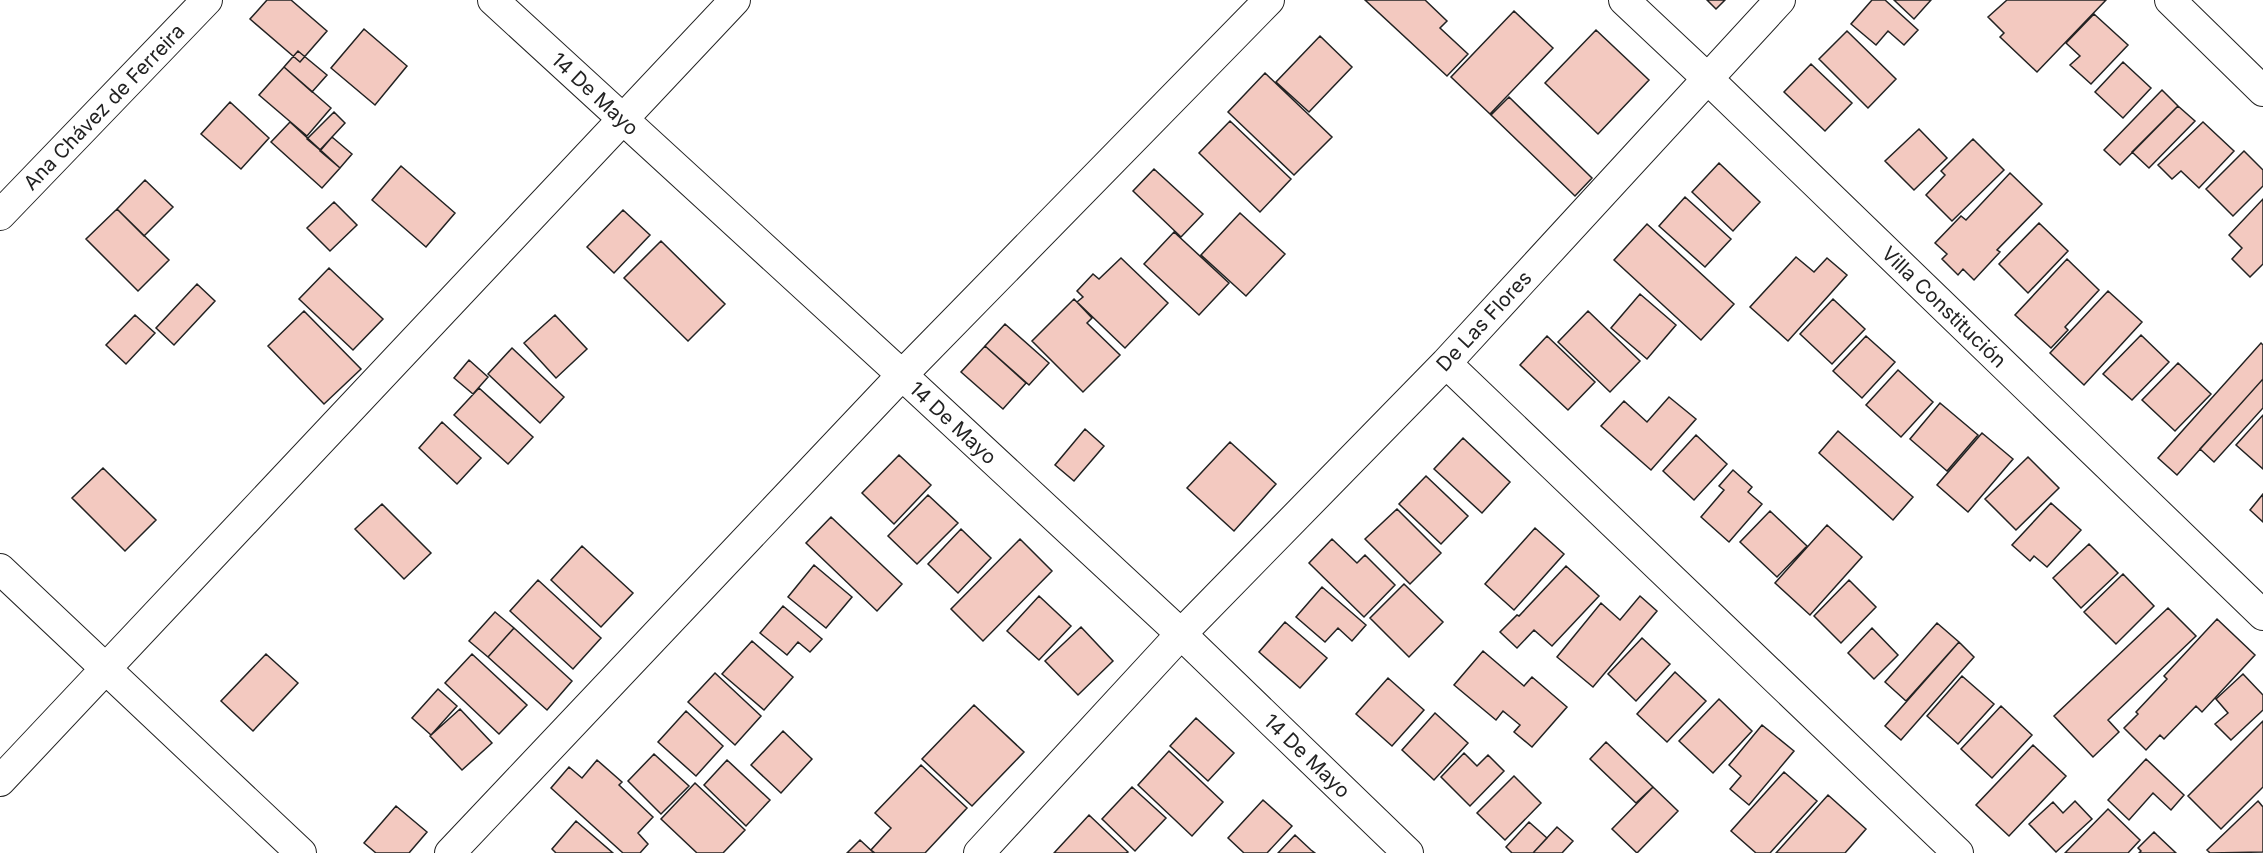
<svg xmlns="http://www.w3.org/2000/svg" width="2263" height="853" font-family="Inter,sans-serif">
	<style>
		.building { fill: #f3c9c0; stroke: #222; stroke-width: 1.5 }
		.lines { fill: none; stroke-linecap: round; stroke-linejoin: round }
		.minor-casing { stroke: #222; stroke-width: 32 }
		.minor { stroke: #fff; stroke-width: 30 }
		.labels { text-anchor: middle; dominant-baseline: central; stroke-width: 4.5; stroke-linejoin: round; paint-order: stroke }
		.street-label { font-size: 20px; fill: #222; stroke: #fff }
	</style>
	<rect width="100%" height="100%" fill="#fff"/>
	<path class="building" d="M267,0h24l36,31 -27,31 -50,-43z
		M1365,0h60l22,21 -7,7 28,26 -21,22z
		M1707,0h18l-9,9z
		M1872,0h13l33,30 -14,15 -16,-14 -12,14 -25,-21z
		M1894,0h37l-17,19z
		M2007,0h99l-69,72 -37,-35 4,-4 -16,-16z
		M1514,11l39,37 -63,66 -39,-37z
		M2094,14l34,31 -37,39 -21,-19 10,-9 -14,-13z
		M364,29l43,37 -32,39 -44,-37z
		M1596,30l53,50 -51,54 -53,-51z
		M1847,31l49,48 -28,29 -49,-49z
		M1320,36l32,31 -43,45 -33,-30z
		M298,51l29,24 -15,17 -28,-25z
		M2123,62l28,26 -28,30 -28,-26z
		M1811,64l41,39 -27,28 -41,-39z
		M284,67l47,41 -24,28 -48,-41z
		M1265,73l67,64 -38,38 -66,-63z
		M2162,90l16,16 -58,59 -16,-15z
		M1509,97l83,81 -17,18 -84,-81z
		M230,102l39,36 -28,31 -40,-35z
		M2178,106l17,15 -46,47 -17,-16z
		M334,112l11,11 -25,27 -13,-11z
		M1230,121l61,58 -31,33 -61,-59z
		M290,122l50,46 -18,20 -51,-46z
		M2203,122l31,29 -35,37 -18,-17 -9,8 -14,-14z
		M1919,129l28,29 -33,32 -29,-29z
		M332,137l20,17 -12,14 -20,-17z
		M1973,139l31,31 -52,51 -26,-26 19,-20 -4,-4z
		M2244,151l19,19v16l-30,30 -27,-27z
		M1719,163l41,39 -27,29 -41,-39z
		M401,166l54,47 -29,34 -54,-47z
		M1154,169l49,45 -22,23 -48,-46z
		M2010,173l32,31 -45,46 3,2 -26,28 -11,-11 -5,6 -16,-16 5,-5 -12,-11 26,-27 5,4z
		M145,180l28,27 -29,29 -27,-27z
		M1685,197l46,42 -26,28 -46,-41z
		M2263,199v65l-13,13 -18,-18 10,-11 -13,-13z
		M334,202l23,23 -27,26 -23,-23z
		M117,209l52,51 -31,31 -52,-52z
		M623,210l27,25 -36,38 -27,-26z
		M1240,213l45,41 -39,42 -45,-41z
		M2039,223l29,28 -40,42 -29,-29z
		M1647,224l87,80 -33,36 -87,-80z
		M1174,232l55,51 -30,32 -55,-51z
		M661,241l64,63 -37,37 -64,-63z
		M1796,257l18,15 13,-14 20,17 -59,66 -38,-34z
		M1121,258l47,45 -43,45 -48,-46 6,-5 -6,-6 16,-17 6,5z
		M2067,259l32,31 -34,37 3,3 -17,18 -36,-33z
		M329,268l54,51 -30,31 -54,-51z
		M197,284l18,17 -41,44 -18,-17z
		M2108,291l34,31 -58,63 -34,-32z
		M1640,294l36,31 -29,34 -36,-31z
		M1074,299l18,19 -5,5 33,32 -37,37 -51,-51z
		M1833,299l32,30 -33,35 -32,-30z
		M304,311l57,58 -37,35 -56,-58z
		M1588,311l52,50 -30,31 -52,-50z
		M135,315l20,18 -29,31 -20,-19z
		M555,315l32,34 -31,29 -32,-35z
		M1005,324l44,39 -20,22 -44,-39z
		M2141,335l28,27 -37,38 -29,-26z
		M1547,336l48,46 -27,28 -48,-45z
		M1866,336l29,26 -33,36 -29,-27z
		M2261,343l2,2v34l-86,96 -19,-17z
		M985,346l41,37 -23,26 -42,-37z
		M512,348l52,49 -24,26 -52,-49z
		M469,360l19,17 -15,17 -19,-16z
		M2178,363l33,31 -36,37 -33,-31z
		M1898,370l35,32 -32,35 -35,-32z
		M2263,379v29l-49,54 -14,-13z
		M479,388l54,49 -25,27 -54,-49z
		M1669,397l27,22 -45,51 -50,-44 23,-25 23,21z
		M1940,403l38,32 -31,36 -37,-32z
		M2263,415v54l-27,-24z
		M442,422l39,36 -24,26 -38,-36z
		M1085,429l19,17 -30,35 -19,-16z
		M1838,431l75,66 -20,23 -74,-67z
		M1982,433l31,26 -45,53 -31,-27z
		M1696,435l31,29 -33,36 -31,-29z
		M1463,438l47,44 -28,31 -48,-44z
		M1230,442l46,42 -42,47 -47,-43z
		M899,455l32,30 -37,39 -32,-31z
		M2028,457l31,31 -43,42 -31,-31z
		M103,468l53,52 -31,31 -53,-53z
		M1733,470l19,17 -4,5 14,12 -33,38 -28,-25 23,-27 -5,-4z
		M1426,476l42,40 -27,28 -42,-40z
		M2263,494v28l-13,-12z
		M928,495l30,28 -41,41 -29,-28z
		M2051,503l30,27 -34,37 -13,-11 -4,5 -18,-16z
		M382,504l49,49 -27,26 -49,-50z
		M1397,509l44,44 -31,31 -45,-45z
		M1770,511l37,35 -30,31 -37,-35z
		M831,517l71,67 -25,27 -71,-68z
		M1827,525l35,32 -52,58 -35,-32z
		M1535,528l29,26 -50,56 -29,-26z
		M961,529l30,29 -33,35 -30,-29z
		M1020,539l32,32 -69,70 -32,-32z
		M1332,539l25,24 8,-8 30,30 -31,32 -55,-54z
		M2089,544l29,29 -37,35 -28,-30z
		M582,546l51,47 -32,34 -50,-47z
		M814,565l38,32 -26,31 -38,-31z
		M1566,566l33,30 -47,50 -18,-16 -17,18 -17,-16 17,-17 2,1z
		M2123,574l31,32 -38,38 -32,-32z
		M538,580l63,58 -28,31 -63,-58z
		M1849,580l27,27 -35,36 -27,-27z
		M1404,584l39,38 -34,35 -39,-39z
		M1322,587l44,38 -14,16 -14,-13 -13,14 -29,-25z
		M1039,596l32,30 -32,34 -32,-29z
		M1640,596l17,15 -64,76 -36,-30 44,-54 19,17z
		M783,606l39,33 -12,13 -12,-10 -11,13 -27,-22z
		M2168,608l28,28 -88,84 11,12 -26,25 -39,-41z
		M495,612l19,16 -26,29 -19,-16z
		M2217,619l38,36 -53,57 -6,-6 -32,33 -4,-4 -14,15 -22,-22 14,-14 -2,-2 31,-33 -3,-3z
		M1285,622l42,36 -27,30 -41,-36z
		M1937,623l22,19 -53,59 -21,-19z
		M1081,627l32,34 -35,34 -33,-34z
		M514,628l58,53 -25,29 -59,-53z
		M1872,628l26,27 -24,24 -26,-26z
		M1642,638l28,26 -34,37 -28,-27z
		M752,641l41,36 -29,33 -42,-36z
		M1959,642l15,15 -73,83 -16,-14z
		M1483,651l41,35 8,-9 35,30 -35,40 -18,-15 6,-7 -17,-14 -7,9 -42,-35z
		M266,654l32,29 -45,48 -32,-30z
		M472,654l55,51 -28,29 -54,-51z
		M1675,672l31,29 -39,41 -30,-28z
		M715,673l46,43 -26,29 -47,-43z
		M2243,674l20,21v15l-32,30 -16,-16 13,-11 -12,-14z
		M1962,676l32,28 -36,40 -31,-28z
		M1388,678l36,32 -32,36 -36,-32z
		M438,689l19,17 -26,29 -19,-17z
		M1719,699l33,32 -39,42 -34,-32z
		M974,705l50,47 -52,54 -50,-47z
		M2001,706l31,29 -40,43 -31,-29z
		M460,709l32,34 -30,27 -32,-34z
		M686,711l37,35 -27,30 -38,-34z
		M1435,713l33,30 -34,37 -32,-30z
		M1196,718l38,35 -26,28 -38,-35z
		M2263,721v66l-42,42 -33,-33z
		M1762,725l32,26 -45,54 -19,-16 11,-13 -12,-11z
		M783,731l29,28 -31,34 -30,-28z
		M1606,742l47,45 -17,16 -46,-44z
		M2033,745l33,31 -57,60 -33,-31z
		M1169,751l54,51 -31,34 -54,-51z
		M1464,753l13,13 11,-11 16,16 -34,35 -29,-29z
		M654,754l35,32 -28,28 -33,-33z
		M2146,759l38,36 -13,15 -18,-17 -24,27 -21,-20z
		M597,760l25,22 -3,3 34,32 -15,16 10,11 -8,9h-17l-72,-65 18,-21 13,11z
		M727,760l43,40 -24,26 -42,-41z
		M921,765l46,43 -42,45h-50l-4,-3 20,-22 -16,-15z
		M1784,772l33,29 -47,52h-14l-25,-22z
		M1514,776l27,27 -36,37 -28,-27z
		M695,783l50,47 -22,23h-26l-36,-34z
		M1132,787l34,31 -31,33 -33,-32z
		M1653,787l25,24 -41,42 -25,-24z
		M1828,795l38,34 -21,24h-69z
		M1263,800l29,26 -25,27h-23l-16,-15z
		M2075,801l17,18 -36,33 -27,-28 24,-22 10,11z
		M2258,801l5,6v45l-53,1 -3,-3z
		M396,806l31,26 -18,21h-33l-12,-10z
		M2108,809l32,31 -12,13h-63z
		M1089,815l39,37 -2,1h-72z
		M576,821l37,32h-57l-4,-4z
		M1529,822l18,16 -14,15h-21l-6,-6z
		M1557,827l16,14 -11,12h-29z
		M2154,832l3,3 19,18h-37l2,-2 -3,-3z
		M1295,835l16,15 4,3h-37z
		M860,840l14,13h-27z"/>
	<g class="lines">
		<defs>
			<path id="minor" d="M493,0l409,375 279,259 227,219
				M1624,0l84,79 555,536
				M2170,0l93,91
				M0,215l207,-215
				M1446,363l512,490
				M0,569l301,284
				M0,781l735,-781
				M450,853l452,-478 367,-375
				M979,853l202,-219 265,-271 334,-363"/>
		</defs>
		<use href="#minor" class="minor-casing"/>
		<use href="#minor" class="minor"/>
	</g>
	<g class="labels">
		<g class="street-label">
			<text transform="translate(595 94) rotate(43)">14 De Mayo</text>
			<text transform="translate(104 107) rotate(-46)">Ana Chávez de Ferreira</text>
			<text transform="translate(1944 307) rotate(44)">Villa Constitución</text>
			<text transform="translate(1484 321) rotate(-47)">De Las Flores</text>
			<text transform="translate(953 423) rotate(43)">14 De Mayo</text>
			<text transform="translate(1307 756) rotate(44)">14 De Mayo</text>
		</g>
	</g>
</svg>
